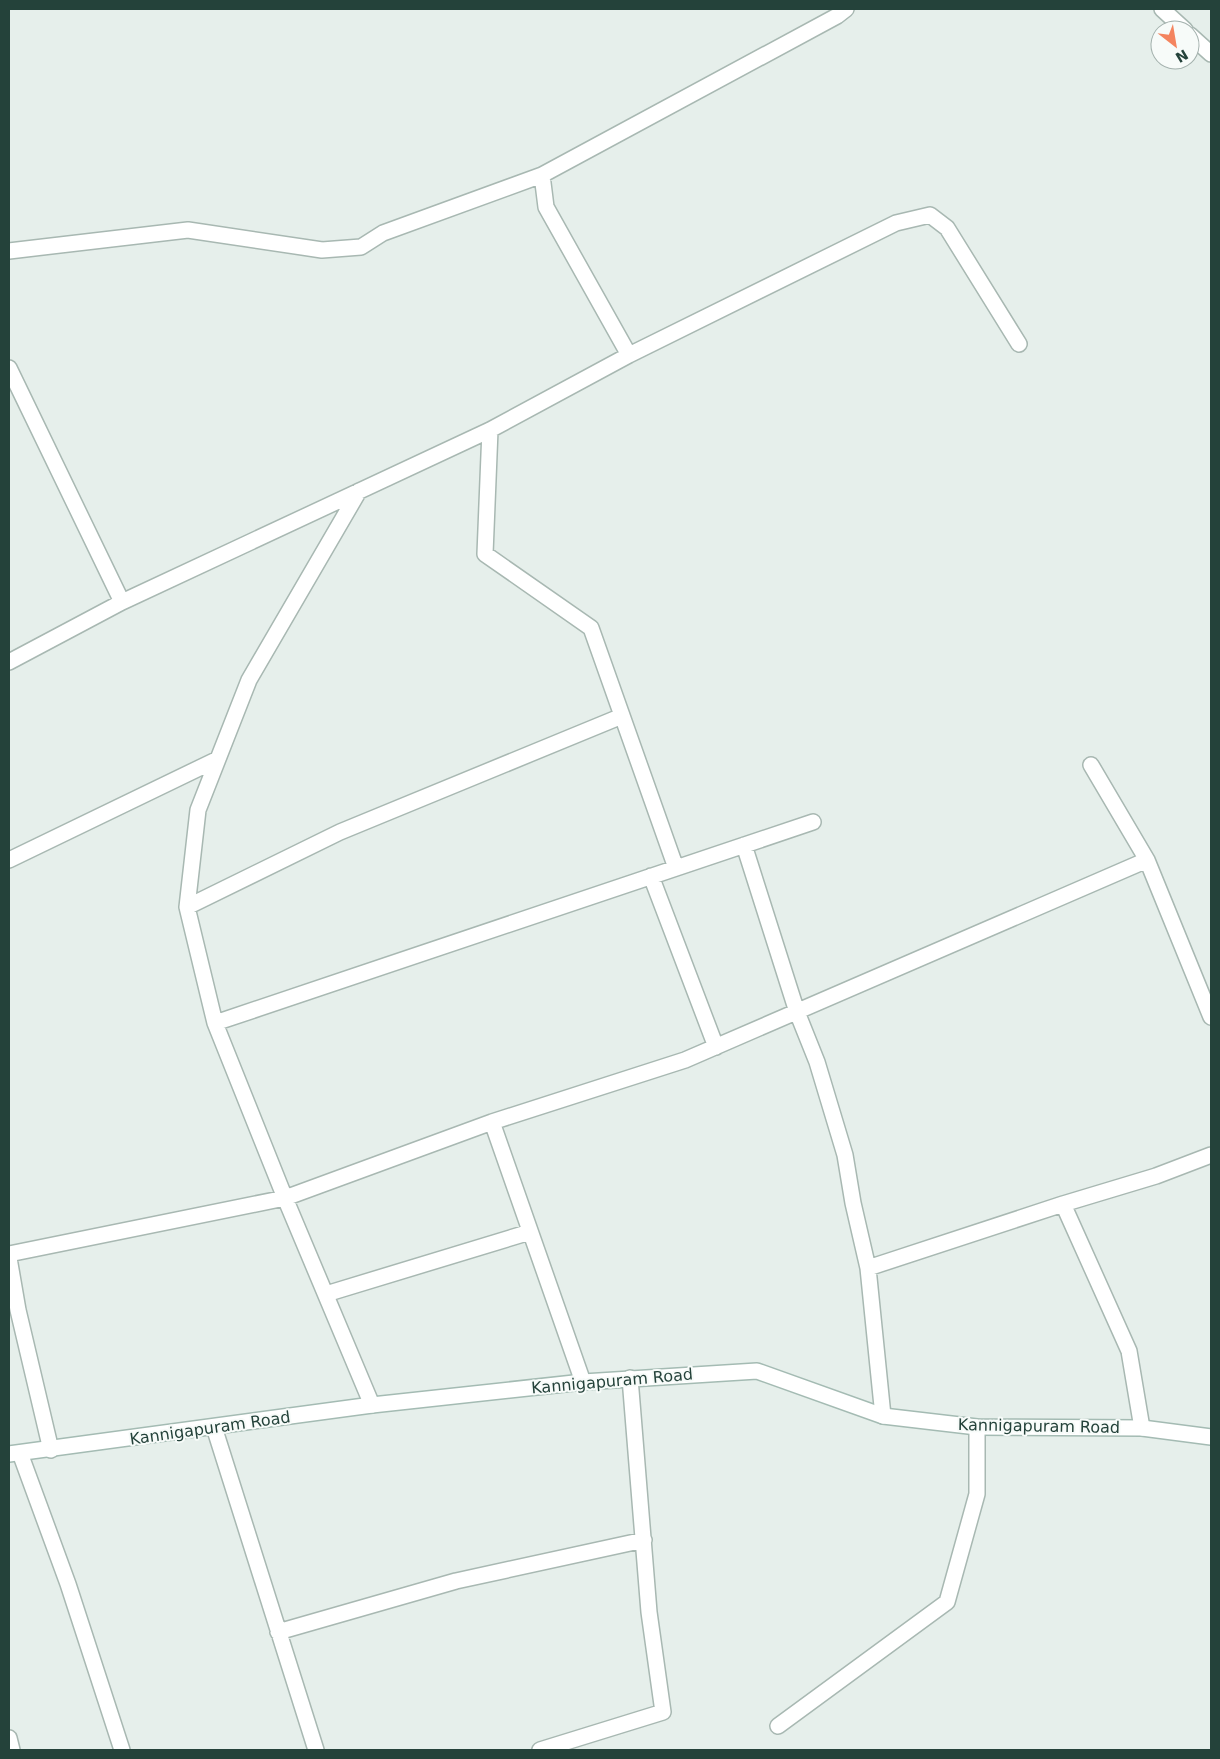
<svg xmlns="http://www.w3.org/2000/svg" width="1220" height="1759" font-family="'DejaVu Sans',sans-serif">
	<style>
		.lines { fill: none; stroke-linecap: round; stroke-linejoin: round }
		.street-casing { stroke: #a8b8b2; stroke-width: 18 }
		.secondary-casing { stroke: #a4bbb3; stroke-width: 18 }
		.street { stroke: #fff; stroke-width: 15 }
		.secondary { stroke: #fff; stroke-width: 15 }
		.labels { text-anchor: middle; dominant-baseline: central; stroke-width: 4; stroke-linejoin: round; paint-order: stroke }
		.street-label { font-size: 16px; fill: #24423a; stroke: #f7fbf9 }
	</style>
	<rect width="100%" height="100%" fill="#e6efeb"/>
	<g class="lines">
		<defs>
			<path id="street" d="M1162,9l23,21
				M1190,35l21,19
				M9,251l179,-21 134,20 39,-3 22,-14 159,-58
				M629,355l267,-132 34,-8 17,13 72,116
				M9,368l113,234
				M490,430l-5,124 106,74 85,240
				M359,491l-110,189 -51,130 -11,97 28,116 70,175 87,207
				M9,662l113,-60 368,-172 139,-75 -83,-148 -4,-32 295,-159 9,-7
				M1091,765l56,95 64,157
				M744,845l53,167 20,50 28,93 8,48 15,65
				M9,860l209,-101
				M651,876l65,171
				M187,907l153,-75 282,-116
				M215,1023l598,-201
				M492,1122l91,260
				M1063,1204l66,147 13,77
				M9,1254l276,-56 207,-76 193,-62 462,-200
				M9,1258l9,52 33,140
				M326,1294l204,-62
				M883,1416l-15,-148 195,-64 93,-28 55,-21
				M214,1427l102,323
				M20,1453l48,131 54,166
				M278,1632l178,-51 188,-41
				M778,1726l169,-124 30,-108v-67
				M9,1738l3,12
				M540,1750l123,-38 -14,-100 -19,-234"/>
			<path id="secondary" d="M9,1454l363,-49 211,-23 174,-11 126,45 94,11 165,1 69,9"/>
		</defs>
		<use href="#street" class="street-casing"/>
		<use href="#secondary" class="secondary-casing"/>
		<use href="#street" class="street"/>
		<use href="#secondary" class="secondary"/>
	</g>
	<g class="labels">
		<g class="street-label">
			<text transform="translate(612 1381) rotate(-5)">Kannigapuram Road</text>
			<text transform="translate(1039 1426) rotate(1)">Kannigapuram Road</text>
			<text transform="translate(210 1428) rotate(-8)">Kannigapuram Road</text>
		</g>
	</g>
	<rect width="1220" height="1759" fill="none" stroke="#24423a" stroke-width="20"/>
	<g transform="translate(1175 45) rotate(149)"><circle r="24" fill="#f7fbf9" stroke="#a3b1ad"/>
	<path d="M0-4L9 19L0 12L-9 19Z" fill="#f4845f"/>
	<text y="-8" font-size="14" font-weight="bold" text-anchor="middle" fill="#24423a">N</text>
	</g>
</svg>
